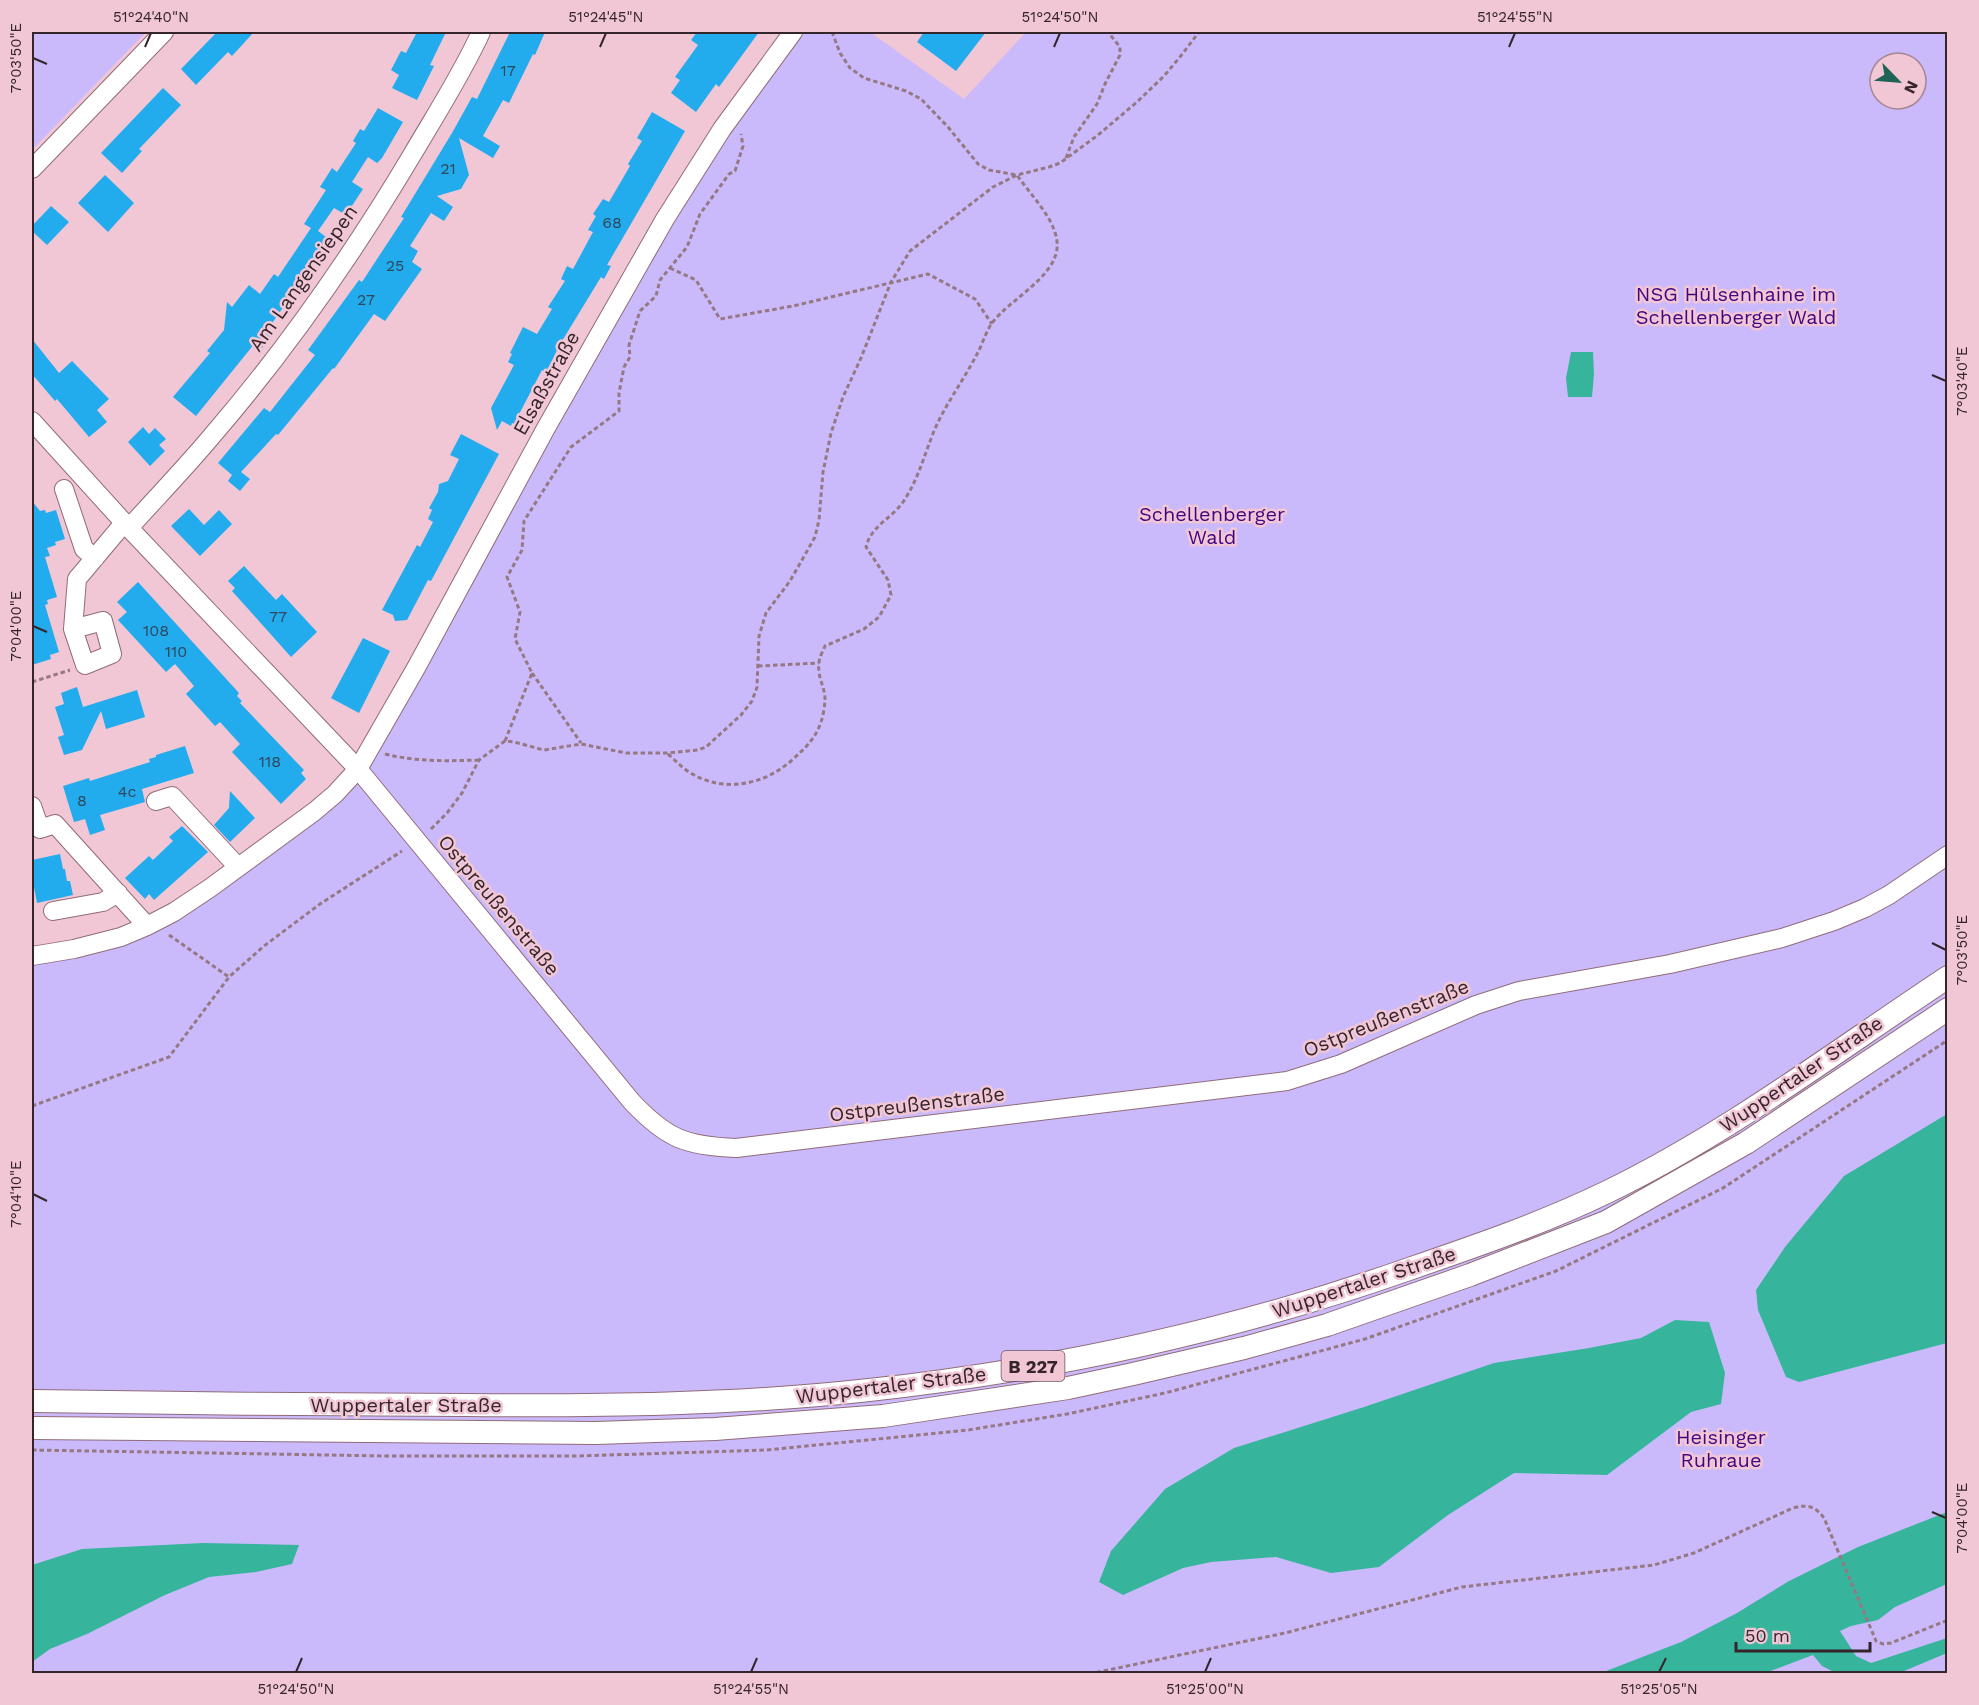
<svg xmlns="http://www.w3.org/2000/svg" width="1979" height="1705" font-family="'Work Sans',sans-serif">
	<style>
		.green { fill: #cbbafb; fill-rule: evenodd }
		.water { fill: #37b59c }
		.building { fill: #22aced }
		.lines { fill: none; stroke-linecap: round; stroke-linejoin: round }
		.minor-casing { stroke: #916b78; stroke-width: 20 }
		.major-casing { stroke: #916b78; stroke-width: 24 }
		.path { stroke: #967883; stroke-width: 3; stroke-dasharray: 4.5 3; stroke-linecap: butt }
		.minor { stroke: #fff; stroke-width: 18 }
		.major { stroke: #fff; stroke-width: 22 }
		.ticks { fill: none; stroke: #35252b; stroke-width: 2 }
		.labels { text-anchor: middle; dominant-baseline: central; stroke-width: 5; stroke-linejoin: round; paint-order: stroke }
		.number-label { font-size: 16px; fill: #30475c }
		.shield { fill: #f1c6d5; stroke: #6d555e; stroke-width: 1.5 }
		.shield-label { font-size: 18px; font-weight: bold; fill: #35252b }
		.street-label { font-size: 20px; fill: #35252b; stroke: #f1c6d5 }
		.park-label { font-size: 20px; fill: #420581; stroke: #f1c6d5 }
		.neatline { fill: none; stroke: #35252b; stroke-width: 2 }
		.ticks-label { font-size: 15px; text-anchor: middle; fill: #35252b }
	</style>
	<rect width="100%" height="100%" fill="#f1c6d5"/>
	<path class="green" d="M36,32h110l-114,118v-115z
		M798,32h72l94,67 62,-67h921v1641h-1915v-716l88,-16 218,-146 330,-575zM1880,63h36v36h-36z"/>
	<path class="water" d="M1571,352h22l1,22 -2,23h-24l-2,-19z
		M1947,1114v229l-148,39 -13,-5 -28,-67 -2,-20 29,-43 59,-71z
		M1675,1320l34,2 16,51 -4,31 -30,8 -84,63 -93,-2 -66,42 -69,52 -48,6 -55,-16 -65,5 -28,6 -60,27 -24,-13 12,-31 54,-62 69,-41 130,-41 130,-44 95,-15 52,-10z
		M1947,1512v72l-52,23 -17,13 -27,6 -11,5 16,25 15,7 76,-25v15l-50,21 -61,-1 -14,-7 -9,-11 -48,18h-164l80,-31 56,-29 52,-32 69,-34z
		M203,1543l96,2 -7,19 -36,8 -47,5 -44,18 -78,39 -37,15 -18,13v-97l50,-16z"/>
	<path class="building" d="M217,32h37l-22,24 -4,-4 -32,33 -15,-16z
		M417,32h29l-16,33 4,1 -17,34 -25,-12 7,-13 -8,-5 10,-19 5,2z
		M510,32h35l-10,23 -2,-1 -24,49 -6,-3 -20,36 17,10 -7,12 -34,-20 10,37 -8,14 -24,7 16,11 -9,14 -13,-8 -21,33 8,5 -6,11 10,7 -37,52 -11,-7 -40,55 -1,-1 -55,67 -2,-1 -35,38 9,7 -10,12 -12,-10 4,-6 -14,-12 46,-55 6,4 45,-57 -7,-5 51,-70 3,2 42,-64 -3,-1 51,-84 20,-36 5,2z
		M697,32h62l-40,55 -3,-3 -20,28 -25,-19 9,-13 -5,-3 23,-32 -7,-5z
		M924,32h62l-30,39 -39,-29z
		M163,88l18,17 -42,44 3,2 -20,22 -21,-20z
		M378,108l25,14 -21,36 -5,5 -9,-6 -16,25 11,7 -17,26 -12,-7 -16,23 12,9 -64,92 5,4 -9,12 -7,-5 -59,73 -23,-19 37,-44 -3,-2 17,-21 3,-28 5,5 17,-22 11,9 14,-20 4,3 33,-49 -7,-4 22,-34 -6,-3 12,-19 5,4 19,-29 -3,-2 7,-12 4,2z
		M652,112l33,19 -78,134 4,1 -7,13 -3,-2 -42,69 -13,27 -4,-3 -28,54 -2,-1 -1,3 -9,-5 -5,9 -6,-22 23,-43 -6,-3 4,-8 -2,-1 13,-26 14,7 15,-25 -4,-2 17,-26 -4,-2 6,-13 6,3 20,-37 -5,-2 8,-14 -3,-2 10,-15 6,3 21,-36 -2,-2 14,-23 -5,-3z
		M105,175l29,28 -26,29 -30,-29z
		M51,206l18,16 -22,23 -15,-14v-5z
		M32,339l27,34 13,-12 37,38 -12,11 10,12 -18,15 -32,-38 -2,2 -23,-27z
		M143,427l6,7 6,-6 11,11 -7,6 6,6 -15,15 -22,-24z
		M461,434l38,20 -68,127 -3,-1 -21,40 -12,1 -2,-6 -11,-5 35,-65 3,2 13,-25 -5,-3 4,-9 -3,-2 9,-16 1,-8 9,-3 11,-22 -9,-4z
		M32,501l8,10 5,-1 1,3 10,-3 9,29 -10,3 1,3 -9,3 3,8 -5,1 12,40 -10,3 1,4 -3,1 14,47 -9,3 1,4 -19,6z
		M189,509l15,16 15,-15 13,14 -32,32 -29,-30z
		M244,566l32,34 6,-6 35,38 -26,25 -59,-66 3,-3 -7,-7z
		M138,582l101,111 -2,3 5,5 -2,2 64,67 -3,3 5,6 -25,25 -49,-52 8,-8 -20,-22 -5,4 -29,-32 8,-8 -19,-22 -9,8 -48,-52 9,-8 -10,-10z
		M363,638l27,13 -31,62 -28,-15z
		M77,687l6,20 54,-17 8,27 -39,12 -5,-18 -19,39 -18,5 -6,-18 6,-2 -9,-28 9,-3 -3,-11z
		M185,746l9,27 -52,16 3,13 -45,13 5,15 -15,5 -5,-16 -11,3 -11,-36 26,-8 1,3 60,-19 -1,-3 7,-2v-2z
		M230,791l25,27 -25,24 -16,-17 15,-17z
		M182,826l26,26 -54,48 -5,-6 -4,5 -20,-21 24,-22 4,4 20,-19 -4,-4z
		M60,854l3,15h2l2,12h3l3,14 -36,8 -5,-27v-16z"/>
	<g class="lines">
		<defs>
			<path id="minor" d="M32,169l132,-137
				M32,421l97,107 229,241 274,333c35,37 54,44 104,46l551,-67 54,-17 135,-59 43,-14 151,-27 112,-26 52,-17 31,-13 24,-13 59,-40
				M64,489l20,60 11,9
				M129,528c27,-30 56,-60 82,-91 76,-88 142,-183 201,-282 24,-41 50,-81 69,-123
				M73,629l30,-8 9,33 -27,11 -12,-36 4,-50 47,-56
				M156,801l16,-5 66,71
				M32,806l8,23 15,-5 92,102
				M53,911l50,-9 15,-9
				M32,956l42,-7 47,-12 26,-11 27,-14 36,-24 105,-77 20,-17 23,-25 58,-101 130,-240 119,-209 57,-90 71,-97"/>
			<path id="major" d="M32,1401c144,2 289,4 433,4 135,1 270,0 404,-15 183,-20 366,-60 540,-121 67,-23 134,-46 198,-77 120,-58 229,-141 341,-215
				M32,1428l564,5 119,-4 168,-13 185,-28 65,-14 111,-26 83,-23 143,-50 136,-53 140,-79 202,-134"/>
		</defs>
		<use href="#minor" class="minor-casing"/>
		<use href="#major" class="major-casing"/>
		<path class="path" d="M1066,158l8,-21 23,-33 8,-20 15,-29v-8l-12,-15
			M670,268l26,12 24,39 73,-13 135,-32 47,25 17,25
			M758,666l61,-3
			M532,673l49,70
			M32,682l38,-12
			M505,741l27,-68 -17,-34 5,-27 -13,-35 15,-27 2,-29 47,-74 48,-36v-18l5,-26 6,-10 -1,-12 11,-34 16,-15 4,-16 27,-33 13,-33 29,-40 6,-3 8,-25 -2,-12
			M385,754c31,8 63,7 94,6
			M668,754c7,6 13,13 21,18 33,21 73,14 102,-11 13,-12 24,-21 30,-39 2,-6 4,-16 4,-23 0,-12 -8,-22 -6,-36 0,-5 4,-12 6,-17l39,-17 15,-12 12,-22 -3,-15 -22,-33c5,-21 25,-28 37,-45 15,-22 21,-46 31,-71 11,-26 29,-50 42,-75 6,-10 9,-23 16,-33 17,-23 61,-44 65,-74 3,-26 -26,-53 -40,-74l-28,-5 -11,-6 -30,-37 -27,-28 -15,-8 -42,-13 -14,-10 -10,-15 -8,-21
			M431,829l16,-16 15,-20 17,-33 26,-19 9,1 30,8 37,-6 45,9h41l31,-3 8,-3 35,-32 11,-14 5,-14 2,-51 7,-23 24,-32 25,-44 4,-17 4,-48 8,-39 12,-36 18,-39 30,-76 19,-31 83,-64 24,-12 32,-8 11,-4 38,-28 39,-33 27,-26 16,-19 19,-25
			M169,935l60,42
			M32,1106l137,-49 60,-80 35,-31 56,-42 82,-53
			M32,1450l356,6h190l189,-6 201,-20 99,-16 98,-21 200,-54 191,-68 167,-83 225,-148
			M1089,1674l196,-41 177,-46 192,-22 40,-12 99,-45c14,-4 22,-2 31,10l52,123 7,3 8,-1 57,-23"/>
		<use href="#minor" class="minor"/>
		<use href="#major" class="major"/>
	</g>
	<path class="ticks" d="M145,47l6,-14M600,47l6,-14M1054,47l6,-14M1509,47l6,-14M33,58l14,6M1932,375l14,6M33,626l14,6M1932,943l14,7M33,1194l14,7M1932,1512l14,6M296,1672l6,-14M751,1672l6,-14M1205,1672l6,-14M1659,1672l7,-14"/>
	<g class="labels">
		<g class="number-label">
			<text x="508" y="70">17</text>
			<text x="448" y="168">21</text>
			<text x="612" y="222">68</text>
			<text x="395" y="265">25</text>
			<text x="366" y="299">27</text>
			<text x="278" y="616">77</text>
			<text x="156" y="630">108</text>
			<text x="176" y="651">110</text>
			<text x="270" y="761">118</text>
			<text x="127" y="791">4c</text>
			<text x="82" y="800">8</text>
		</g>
		<rect class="shield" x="1001.5" y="1351" width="63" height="30" rx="4.5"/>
		<g class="shield-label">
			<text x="1033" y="1366">B 227</text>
		</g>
		<g class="street-label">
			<text transform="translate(303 278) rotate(-55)">Am Langensiepen</text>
			<text transform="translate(546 383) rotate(-61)">Elsaßstraße</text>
			<text transform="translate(499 905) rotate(50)">Ostpreußenstraße</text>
			<text transform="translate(1386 1018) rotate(-22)">Ostpreußenstraße</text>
			<text transform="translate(1801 1074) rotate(-34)">Wuppertaler Straße</text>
			<text transform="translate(917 1104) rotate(-7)">Ostpreußenstraße</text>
			<text transform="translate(1364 1282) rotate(-18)">Wuppertaler Straße</text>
			<text transform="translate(891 1385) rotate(-7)">Wuppertaler Straße</text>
			<text x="406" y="1405">Wuppertaler Straße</text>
		</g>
		<g class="park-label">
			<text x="1736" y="294">NSG Hülsenhaine im<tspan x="1736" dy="23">Schellenberger Wald</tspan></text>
			<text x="1212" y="514">Schellenberger<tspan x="1212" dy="23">Wald</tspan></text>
			<text x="1721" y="1437">Heisinger<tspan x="1721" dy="23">Ruhraue</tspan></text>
		</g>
	</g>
	<rect width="1979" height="1705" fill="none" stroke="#f1c6d5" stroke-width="66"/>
	<g transform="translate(1898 81) rotate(115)"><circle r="28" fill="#f1c6d5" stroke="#a68691" stroke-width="1.5"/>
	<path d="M0-4.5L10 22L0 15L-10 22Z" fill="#1e6355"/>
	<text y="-9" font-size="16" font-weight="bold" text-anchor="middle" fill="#35252b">N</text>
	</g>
	<path d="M1736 1642v9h134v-9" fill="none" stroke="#35252b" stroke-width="3"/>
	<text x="1745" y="1642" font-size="18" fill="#35252b" stroke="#f1c6d5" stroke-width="4.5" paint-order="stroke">50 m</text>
	<rect x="33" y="33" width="1913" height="1639" class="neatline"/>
	<g class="ticks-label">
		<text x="151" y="22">51°24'40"N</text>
		<text x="606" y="22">51°24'45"N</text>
		<text x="1060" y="22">51°24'50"N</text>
		<text x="1515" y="22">51°24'55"N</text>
		<text transform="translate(16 58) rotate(-90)" y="5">7°03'50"E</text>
		<text transform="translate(1962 381) rotate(-90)" y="5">7°03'40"E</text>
		<text transform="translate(16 626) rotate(-90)" y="5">7°04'00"E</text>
		<text transform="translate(1962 950) rotate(-90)" y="5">7°03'50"E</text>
		<text transform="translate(16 1194) rotate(-90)" y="5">7°04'10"E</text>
		<text transform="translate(1962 1518) rotate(-90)" y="5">7°04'00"E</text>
		<text x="296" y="1694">51°24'50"N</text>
		<text x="751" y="1694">51°24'55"N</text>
		<text x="1205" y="1694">51°25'00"N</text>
		<text x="1659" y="1694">51°25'05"N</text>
	</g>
</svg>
